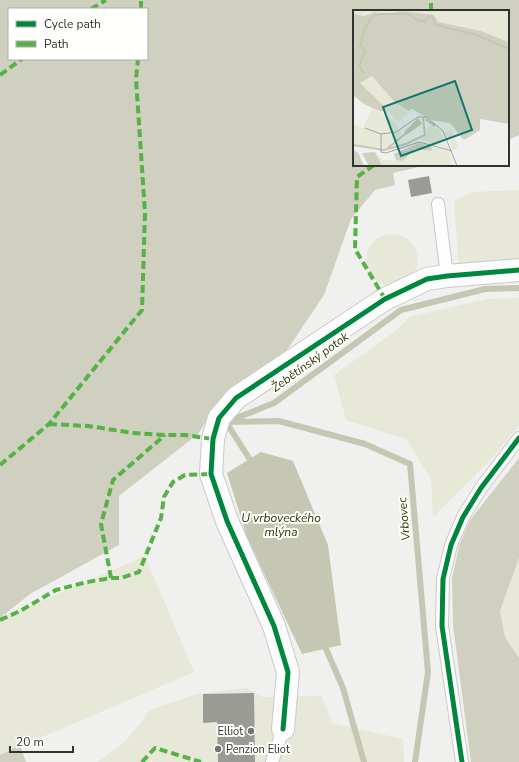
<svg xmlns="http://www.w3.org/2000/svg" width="519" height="762" font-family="'Nunito Sans',sans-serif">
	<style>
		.green { fill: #e7e8d7 }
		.forest { fill: #cfd0bf; fill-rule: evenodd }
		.water { fill: #c6c7b2 }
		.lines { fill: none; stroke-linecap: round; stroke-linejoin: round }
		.stream { stroke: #c6c7b2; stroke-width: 6 }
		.building { fill: #9b9b95 }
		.service-casing { stroke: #c9c9c8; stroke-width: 14 }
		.minor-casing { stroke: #c9c9c8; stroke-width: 24 }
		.service { stroke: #fdfdfd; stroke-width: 12 }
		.minor { stroke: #fdfdfd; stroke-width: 22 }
		.quiet { stroke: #56b246; stroke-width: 4; stroke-dasharray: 8 4; stroke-linecap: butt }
		.cycleway-casing { stroke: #fffffe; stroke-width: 8 }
		.cycleway { stroke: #00873e; stroke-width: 5 }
		.poi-dot { fill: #747474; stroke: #fffffe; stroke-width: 1.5 }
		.labels { text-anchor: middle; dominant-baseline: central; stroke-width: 4; stroke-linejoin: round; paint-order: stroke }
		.poi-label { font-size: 11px; fill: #323231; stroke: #fffffe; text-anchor: end }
		.water-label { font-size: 12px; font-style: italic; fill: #333400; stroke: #fffffe }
		.inset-river { fill: none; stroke: #c6c7b2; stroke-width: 2 }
		.inset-road { fill: none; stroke: #a4a4a3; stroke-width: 1 }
		.view { fill: #0f766e; fill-opacity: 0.15; stroke: #0f766e; stroke-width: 2 }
		.inset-edge { fill: none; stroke: #323231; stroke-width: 2 }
	</style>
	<rect width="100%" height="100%" fill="#f0f0ef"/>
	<path class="green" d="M519,190v74l-60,4 -5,-66 18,-10z
		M366 260a26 26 0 1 1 52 0a26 26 0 1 1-52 0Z
		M519,298v127l-26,32 -60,60 -2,-38 -25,-40 -60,-19 -12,-45 64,-46 11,-12 78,-18z
		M145,556l49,116 -194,83v-136z
		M519,558v100l-14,-21 -5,-26z
		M247,688l15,9 60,-1 10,27 71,16 1,23h-306l28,-21 24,-31 47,-16z"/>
	<path class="forest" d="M0,0h519v135l-11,5v-129h-154v154h73l-34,8 2,12 -20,5 -24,29 -27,76 -41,61 -56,34 -29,44 -79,62v49l-89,49 -30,24zM9,9h138v50h-138z
		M519,458v100l-19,53 5,26 14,21v104h-48l-18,-137 -1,-46 7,-33 11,-26z
		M20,745l6,17h-26v-7z"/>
	<path class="water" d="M261,452l32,9 35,84 13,100 -39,9 -55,-117 -20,-64z"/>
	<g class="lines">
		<path class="stream" d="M229,421l45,-18 127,-93 84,-21 34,-1
			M226,422l53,-1 86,23 45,20 18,208 -13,90
			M226,422l28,44
			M323,642l20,46 21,74"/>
	</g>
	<path class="building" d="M429,176l3,17 -21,4 -3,-17z
		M254,693l1,69h-37l-1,-40 -14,1v-29z"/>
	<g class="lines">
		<defs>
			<path id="service" d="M438,204l9,72
				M272,762l11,-33
				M462,762l-20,-136 1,-47 8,-34 12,-28 18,-29 38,-50"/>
			<path id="minor" d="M283,729l5,-57 -14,-46 -47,-105 -16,-47 2,-35 6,-21 17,-20 149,-99 42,-20 20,-3 72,-6"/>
		</defs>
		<use href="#service" class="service-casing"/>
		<use href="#minor" class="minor-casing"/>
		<use href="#service" class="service"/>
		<use href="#minor" class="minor"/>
		<path class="quiet" d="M91,9l15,-9
			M141,9v-9
			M431,11v-11
			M0,75l22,-16
			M374,165l-17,12 -2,72 30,50
			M49,424l39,2 46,7 31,2h20l28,4
			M0,465l49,-41 93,-114 3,-97 -9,-134 2,-20
			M111,578l-10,-54 12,-44 52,-45
			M0,620l20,-9 36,-21 31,-8 24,-4h10l18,-6 22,-54 3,-21 9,-15 12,-7 26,-1
			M142,762l13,-14 46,14"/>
		<defs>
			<path id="cycleway" d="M283,729l5,-57 -14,-46 -47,-105 -16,-47 2,-35 6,-21 17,-20 149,-99 42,-20 20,-3 72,-6
				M462,762l-20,-136 1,-47 8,-34 12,-28 18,-29 38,-50"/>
		</defs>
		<use href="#cycleway" class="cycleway-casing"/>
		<use href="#cycleway" class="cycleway"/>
	</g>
	<g class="poi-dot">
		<circle cx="251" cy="731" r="4"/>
		<circle cx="218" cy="749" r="4"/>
	</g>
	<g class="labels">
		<g class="poi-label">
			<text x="243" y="731">Elliot</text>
			<text x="226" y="749" text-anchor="start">Penzion Eliot</text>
		</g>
		<g class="water-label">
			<text transform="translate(310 362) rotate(-36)">Žebětínský potok</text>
			<text x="281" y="518">U vrboveckého<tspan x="281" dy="14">mlýna</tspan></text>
			<text transform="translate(404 519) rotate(-95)">Vrbovec</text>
		</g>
	</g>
	<g transform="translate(353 10)">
		<rect width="156" height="156" fill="#f0f0ef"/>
		<path d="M4,0h152v32l-28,-11 -43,-9 -9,-7 -27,-4 -14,4 -21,-2 -4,3 -10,-3zM19,66l36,38 -10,8 -37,-39zM19,98l24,15 5,12 -2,9 -11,4 -35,-3v-20l10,3zM78,115l8,5 10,20 -28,-11 6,-5v-6zM98,120l8,17 -6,3 -8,-17zM80,137l16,5 4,14h-71l-7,-14 7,8 19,1 14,-12 16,2z" fill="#e7e8d7"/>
		<path d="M49,1l32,4 4,7 43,9 28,11v82l-29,-5v11l-16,10 -14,-17 -19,-3 -19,-11 -4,2 -15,-11 -21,-24 -12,7 26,25 -5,4 -17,-8 -11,-9v-82l10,3 13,-4 2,2h10zM66,133l14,4 -2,4 -16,-2 -13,12 -6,-1 -2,-6zM0,141l5,1 6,14h-11zM22,142l7,14h-13l-7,-13z" fill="#cfd0bf"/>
		<path d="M65,108l4,6 -16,11 -2,-3z" fill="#c6c7b2"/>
		<path class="inset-river" d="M11,63l-5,-7 6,-15 -1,-3 -4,-1 4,-16 8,-15 8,-2h28l11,7h6l3,-4 4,-1 3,9 42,10 32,14M72,109l10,7M0,135l31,5 22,-6 19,-9 -2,-17M35,138l17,-14"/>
		<path class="inset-road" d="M12,118l16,6 15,-2 22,-15h8l17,14 14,35M28,124v18l5,1 33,-11 33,9"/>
		<path class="view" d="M102,71l17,49 -71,26 -18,-49z"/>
		<rect width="156" height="156" class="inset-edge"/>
	</g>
	<rect x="8" y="8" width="140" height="52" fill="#fffffe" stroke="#adadac"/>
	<rect x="16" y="21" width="20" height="6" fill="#00873e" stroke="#adadac"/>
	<text x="44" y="28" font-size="12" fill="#323231">Cycle path</text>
	<rect x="16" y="41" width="20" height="6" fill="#56b246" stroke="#adadac"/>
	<text x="44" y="48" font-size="12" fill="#323231">Path</text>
	<path d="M10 746v6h63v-6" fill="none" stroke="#323231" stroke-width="2"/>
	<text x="16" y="746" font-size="12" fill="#323231" stroke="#fffffe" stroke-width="3" paint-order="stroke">20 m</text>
</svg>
